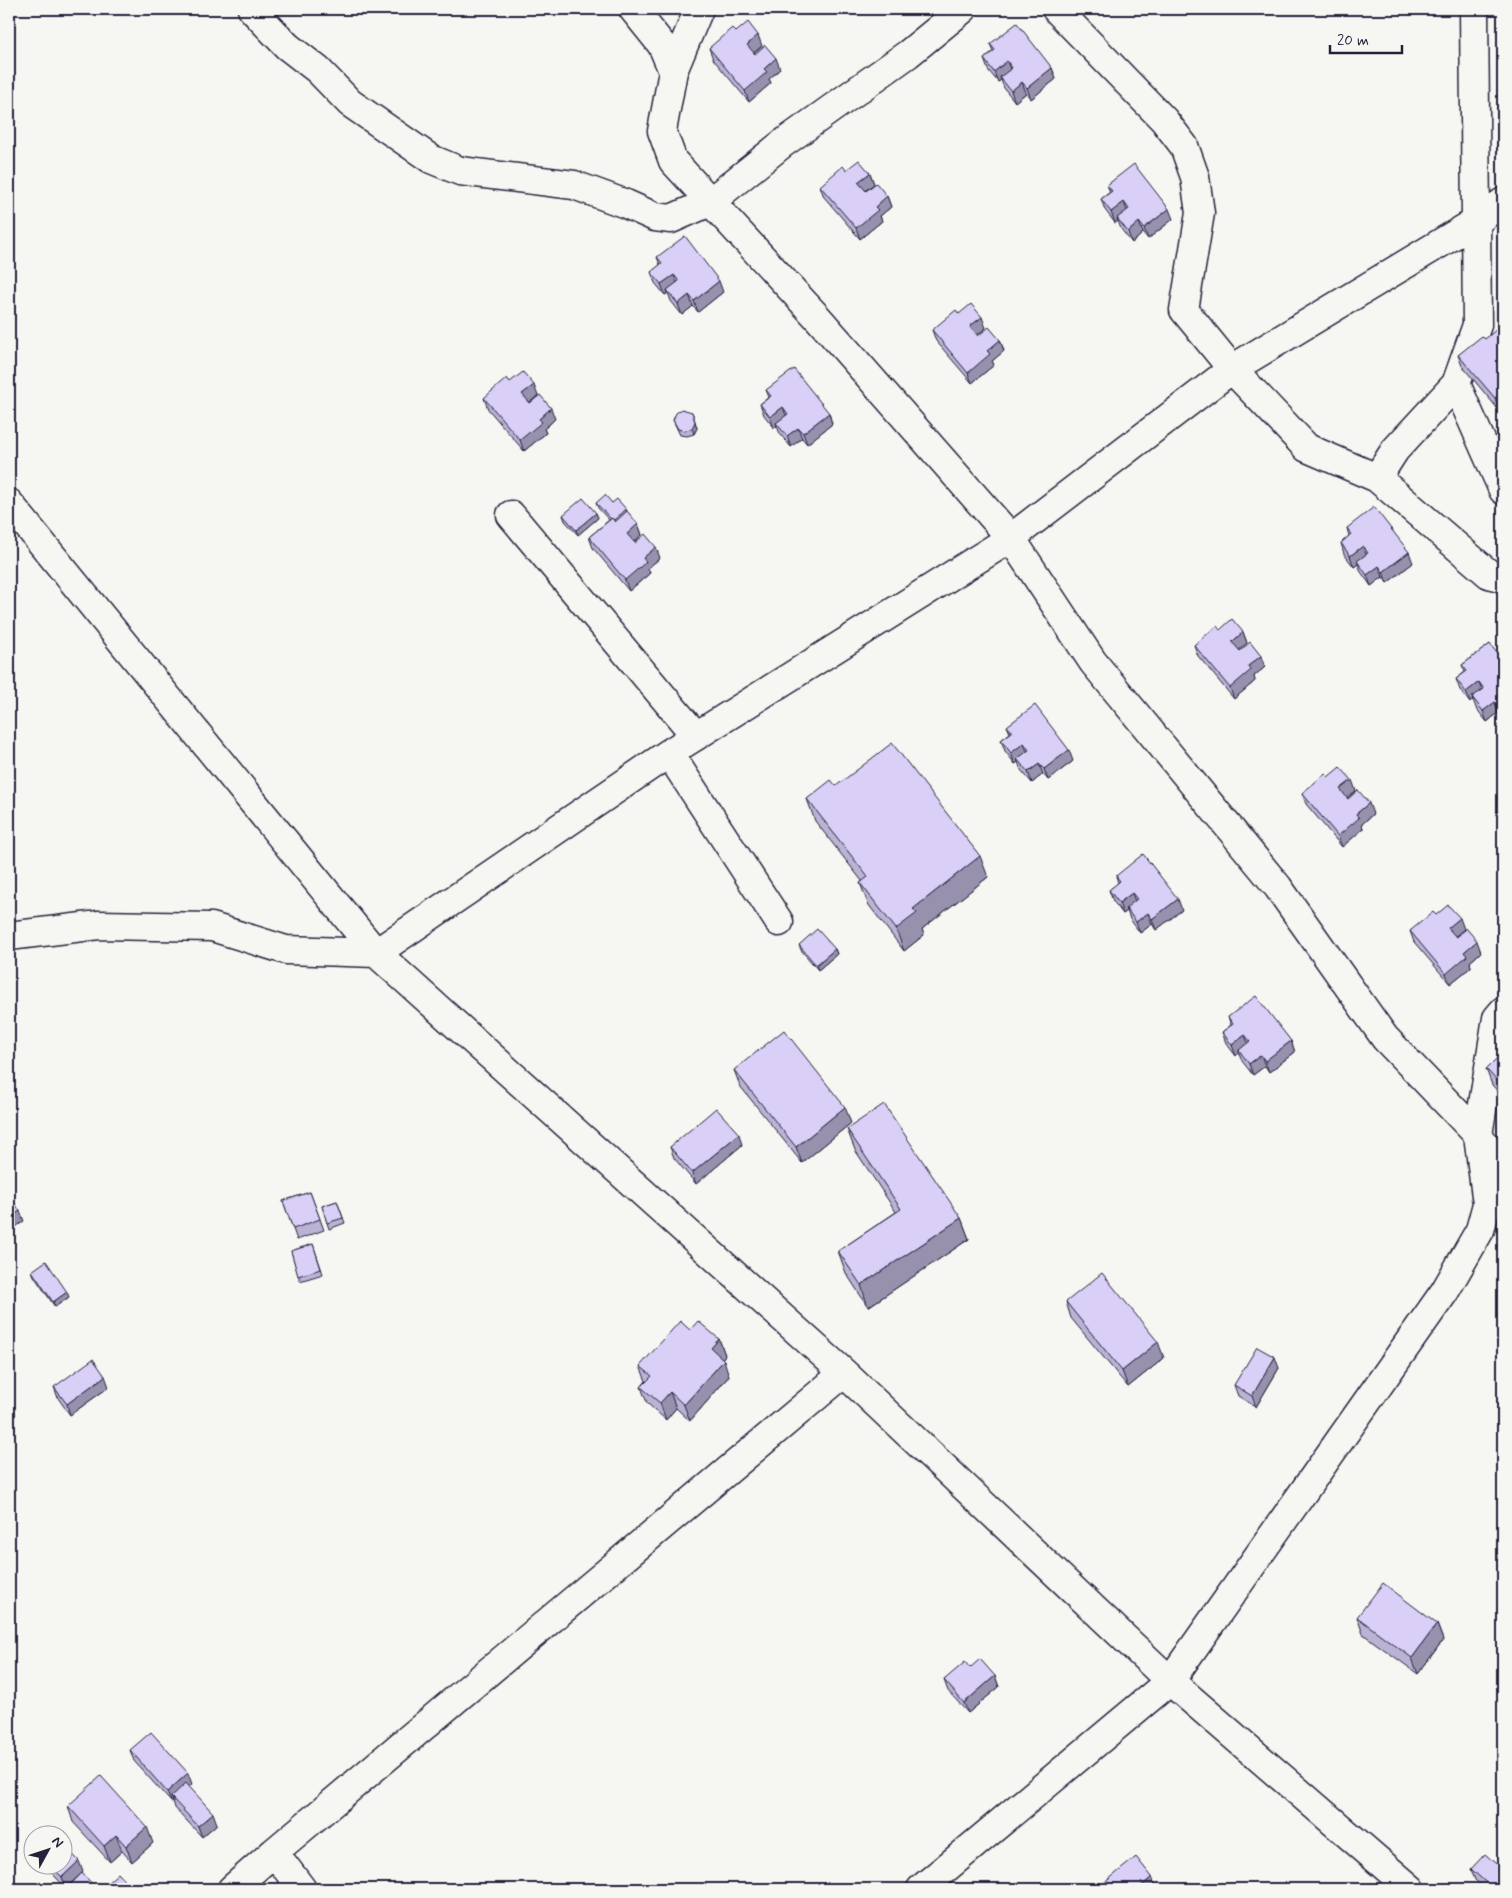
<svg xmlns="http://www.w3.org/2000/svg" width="1512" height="1898" font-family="Mynerve,sans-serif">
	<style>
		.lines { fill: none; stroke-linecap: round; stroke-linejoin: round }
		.minor-casing { stroke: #22223b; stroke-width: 31 }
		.minor { stroke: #f6f6f2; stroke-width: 28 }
		.wall { fill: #bbb2d4; stroke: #22223b }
		.shaded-wall { fill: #9891ad; stroke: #22223b }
		.building { fill: #d9cff7; stroke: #22223b }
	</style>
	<rect width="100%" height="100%" fill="#f6f6f2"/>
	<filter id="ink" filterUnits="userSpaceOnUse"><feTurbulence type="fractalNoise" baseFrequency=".02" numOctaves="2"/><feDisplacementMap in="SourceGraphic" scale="10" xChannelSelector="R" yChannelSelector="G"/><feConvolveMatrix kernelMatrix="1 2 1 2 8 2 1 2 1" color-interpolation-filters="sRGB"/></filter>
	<g filter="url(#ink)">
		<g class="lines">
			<defs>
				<path id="minor" d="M252,9l35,37 31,24 32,33 81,56 29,12 114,14 52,19 29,13 16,2 39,-17 72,-58 126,-90 55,-45
					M633,9l29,36 11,26 -11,60 11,30 145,157 193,220 82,124 185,225 107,151 93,97 25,33
					M1056,9l108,111 20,26 11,31 5,36 -16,97 48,59 75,79 70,30 112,96 14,4
					M673,71l26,-62
					M1456,384l47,106
					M1377,478l18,-28 61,-66 21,-59 -3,-316
					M9,503l367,450 468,420 326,308 241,208
					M511,515l185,221
					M669,753l110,169
					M9,936l90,-11 113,2 74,23 90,3 293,-200 342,-215 221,-169 245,-148 26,-19
					M274,1852l28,37
					M232,1889l42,-37 570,-479
					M921,1889l249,-208 275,-390 35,-61 7,-26 -9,-69 19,-117 6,-7"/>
			</defs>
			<use href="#minor" class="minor-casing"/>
			<use href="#minor" class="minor"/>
		</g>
		<path class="wall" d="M736,32l26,14 -8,7 26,16 -11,10 2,4 -22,19 -36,-43 -4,-11z
			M990,44l62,24 4,11 -25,20 -5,-6 -11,9 -11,-14 -3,-8 -3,2 -10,-12 -4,-11 9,-8z
			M846,170l24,3 4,11 -9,7h1l21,5 4,11 -11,9 2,5 -22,18 -36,-42 -4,-11z
			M1107,185l66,34 -25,20 -5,-6 -11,10 -11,-14 -3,-8 -3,2 -10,-13 -4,-11 9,-7z
			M657,257l66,35 -25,20 -5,-6 -11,9 -11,-14 -3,-8 -3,2 -10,-12 -4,-11 9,-7z
			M959,314l27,14 -9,7 1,1 22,4 4,11 -12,10 2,4 -22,18 -36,-42 -4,-11z
			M1485,339l13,70 -36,-43 -4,-11z
			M510,382l28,14 -8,6 25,17 -11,10 2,4 -22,18 -36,-42 -4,-11z
			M766,390l63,23 3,11 -25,20 -5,-6 -11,9 -11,-13 -3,-8 -3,2 -10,-13 -4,-11 9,-7z
			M692,412l5,16 -3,6 -7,2 -7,-1 -7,-15z
			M596,503h16l14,6 1,3 11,12 4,11 -8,7 26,16 -12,10 2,5 -21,18 -36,-43 -4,-11 20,-17 -11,-12z
			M596,513l2,5 -20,17 -13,-14 -2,-6z
			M1347,528l66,35 -26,20 -4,-6 -12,9 -10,-14 -3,-8 -4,3 -10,-13 -3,-11 8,-7z
			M1220,630l23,2 4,11 -8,7 26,17 -11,9 1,5 -21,18 -36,-43 -4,-11z
			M1490,644l13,75 -5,-6 -11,9 -11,-14 -3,-8 -3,3 -10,-13 -4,-11 9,-7 -3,-7z
			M1007,726l66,35 -25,19 -5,-6 -11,9 -11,-13 -3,-8 -3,2 -10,-13 -4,-11 9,-7z
			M1328,777l28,14 -9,7 26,16 -11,10 1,5 -21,18 -36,-43 -4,-11z
			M836,786l152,91 -66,52 2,6 -20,16 -36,-47 -8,-21 2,-2 -47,-60 -8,-22z
			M1116,876l66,34 -26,20 -4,-6 -12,9 -10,-14 -3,-8 -4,3 -10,-13 -4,-11 9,-7z
			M1436,915l28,14 -9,7 26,16 -11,10 1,5 -21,17 -36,-42 -4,-11z
			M799,945l36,4 2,5 -19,16 -17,-20z
			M1228,1017l63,24 4,11 -26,20 -4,-6 -12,9 -11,-14 -3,-8 -3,3 -10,-13 -4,-11 9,-7z
			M1503,1052v45l-11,-12 -6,-16z
			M734,1070l117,53 -49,40 -62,-77z
			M847,1129l114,89 8,21 -101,68 -22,-34 -8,-22 58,-39 -41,-62z
			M742,1145l-46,39 -22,-26 -4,-11z
			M310,1192l14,38 -27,10 -14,-39z
			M337,1201l8,22 -16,6 -7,-23z
			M313,1244l10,30 -23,7 -9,-30z
			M32,1271l37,26 -14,10 -21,-31z
			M1066,1302l98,56 -36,29 -57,-69z
			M690,1330l29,9 6,16 -3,4 7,17 -39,45 -14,-13 -10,12 -19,-17 -6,-16 5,-6 -6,-15z
			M1279,1368l-23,39 -18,-11 -4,-11z
			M54,1387h55l-39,28 -12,-17z
			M1357,1617l80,7 6,16 -25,34 -55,-40z
			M970,1668l25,8 4,11 -31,26 -20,-22 -4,-11z
			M130,1750l62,34 -3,3 28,37 -15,13 -27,-29 -2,-7 -2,1 -37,-41z
			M68,1806l85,37 -21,19 -10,-11 -12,11 -37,-40z
			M45,1866h17l21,6 -17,16z
			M1471,1869l32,20h-18l-10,-9z"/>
		<path class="shaded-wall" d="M758,35l4,11 -11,9 -4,-10z
			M776,58l4,11 -11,10 2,4 -22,19 -4,-11 19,-22z
			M1007,61l4,11 -11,5 1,3 -3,2 -4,-10z
			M1052,68l4,11 -25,20 -4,-11z
			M1022,82l4,11 -11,9 -4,-11z
			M870,173l4,11 -12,9 -4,-11z
			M887,196l4,11 -11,9 2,5 -22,18 -4,-11 19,-21z
			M1124,202l4,11 -11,5 1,3 -3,2 -4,-11z
			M1169,209l4,10 -25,20 -4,-11z
			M1139,222l4,11 -11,10 -4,-11z
			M674,275l4,11 -11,4 1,3 -3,2 -4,-11z
			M719,281l4,11 -25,20 -4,-11z
			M689,295l4,11 -11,9 -4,-11z
			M982,317l4,11 -12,9 -4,-11z
			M1000,340l4,11 -12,10 2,4 -22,18 -4,-10 19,-22z
			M1503,346v14l-6,-8z
			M534,385l4,11 -12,9 -4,-11z
			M1503,390v15l-5,4 -3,-11z
			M783,407l4,11 -11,5 1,3 -3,2 -4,-11z
			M551,408l4,11 -11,10 2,4 -22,18 -4,-11 19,-21z
			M692,412l5,16 -3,6 -2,-6z
			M829,413l3,11 -25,20 -4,-11z
			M798,428l4,10 -11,9 -4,-11z
			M626,509l2,5 -13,12 -2,-5z
			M596,513l2,5 -20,17 -2,-5z
			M638,524l4,11 -11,9 -4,-10z
			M1363,546l4,11 -10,4 1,3 -4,3 -4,-11z
			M656,547l4,11 -12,10 2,5 -21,18 -4,-11 18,-22z
			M1409,552l4,11 -26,20 -4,-11z
			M1379,566l4,11 -12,9 -4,-11z
			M1243,632l4,11 -11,10 -4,-11z
			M1261,656l4,11 -11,9 1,5 -21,18 -4,-11 18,-22z
			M1479,682l4,11 -11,4 1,3 -3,3 -4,-11z
			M1495,702l3,11 -11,9 -4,-11z
			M1503,705v14l-4,-11z
			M1024,743l4,11 -11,5 1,3 -3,2 -4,-11z
			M1069,750l4,11 -25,19 -4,-11z
			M1039,764l4,10 -11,9 -4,-11z
			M1352,780l4,11 -12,9 -4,-11z
			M1369,803l4,11 -11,10 1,5 -21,18 -4,-11 18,-22z
			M980,856l8,21 -66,52 2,6 -20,16 -8,-22 17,-20z
			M1132,893l4,11 -10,4 1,3 -4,3 -4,-11z
			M1178,899l4,11 -26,20 -4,-11z
			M1148,913l4,11 -12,9 -4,-11z
			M1460,918l4,11 -12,10 -4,-11z
			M1477,941l4,11 -11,10 1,5 -21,17 -4,-10 18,-22z
			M835,949l2,5 -19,16 -2,-5z
			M1245,1035l4,11 -10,4v3l-3,3 -4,-11z
			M1291,1041l4,11 -26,20 -4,-11z
			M1261,1055l4,11 -12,9 -4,-11z
			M845,1107l6,16 -49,40 -6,-16z
			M739,1134l3,11 -46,39 -4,-11z
			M20,1211l4,10 -15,11v-14z
			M961,1218l8,21 -101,68 -7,-22z
			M67,1292l2,5 -14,10 -2,-5z
			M719,1339l6,16 -8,10 -6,-17z
			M1158,1342l6,16 -36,29 -6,-16z
			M1275,1357l4,11 -23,39 -4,-11z
			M724,1360l5,16 -39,45 -6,-16z
			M105,1376l4,11 -39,28 -3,-11z
			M670,1392l6,16 -10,12 -6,-17z
			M1437,1624l6,16 -25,34 -6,-16z
			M995,1676l4,11 -31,26 -4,-10z
			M188,1773l4,11 -18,16 -3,-3 2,4 -2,1 -4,-10z
			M213,1813l4,11 -15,13 -4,-11z
			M147,1827l6,16 -21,19 -6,-16z
			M116,1835l6,16 -12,11 -6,-16z
			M79,1861l4,11 -17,16 -4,-11z
			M1152,1877l4,11 -1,1h-15v-2z"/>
		<path class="building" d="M748,22l10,13 -11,10 8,9 10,-9 11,13 -12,11 3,3 -22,19 -36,-43 23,-20 4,4z
			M1017,23l35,45 -25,20 -5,-6 -11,9 -11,-14 12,-9 -5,-7 -13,11 -10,-13 11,-9 -5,-6z
			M859,160l11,13 -12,9 8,9 10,-8 11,13 -12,11 3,3 -22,18 -36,-42 23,-20 3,4z
			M1134,164l35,45 -25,19 -5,-6 -11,10 -11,-14 12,-9 -5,-7 -13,10 -10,-13 11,-8 -5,-6z
			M685,236l34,45 -25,20 -5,-6 -11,9 -11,-14 12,-9 -5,-6 -13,9 -10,-12 11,-9 -5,-6z
			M971,304l11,13 -12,9 8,10 11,-9 11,13 -13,11 3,3 -22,19 -36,-43 24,-20 3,4z
			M1497,329l6,8v9l-6,6 6,7v31l-8,8 -37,-43 24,-19 3,3z
			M794,369l35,44 -26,20 -5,-5 -11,8 -11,-13 12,-9 -5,-7 -13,10 -10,-13 11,-8 -5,-6z
			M523,372l11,13 -12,9 8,9 10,-8 11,13 -12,11 3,3 -22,18 -36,-42 23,-20 3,4z
			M682,409l10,3 3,10 -3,6 -7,3 -7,-2 -5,-9 3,-7z
			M605,495l7,8 5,-4 9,10 -12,11 -2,-2 -1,1 -15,-16z
			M583,498l13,15 -20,17 -13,-15z
			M1374,507l35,45 -26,20 -4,-6 -12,9 -10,-14 11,-8 -5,-7 -13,10 -9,-13 10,-9 -4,-6z
			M627,511l11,13 -11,10 8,9 10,-9 11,13 -13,11 3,4 -21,18 -36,-43 23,-19 3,4z
			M1232,619l11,13 -11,10 8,9 10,-9 11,14 -13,10 3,4 -21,18 -36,-43 23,-19 3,4z
			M1490,644l13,17v44l-4,3 -4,-6 -12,9 -11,-14 12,-8 -5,-7 -13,10 -10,-13 11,-8 -5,-6z
			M1035,705l34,45 -25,19 -5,-5 -11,8 -11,-13 12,-9 -5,-7 -13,10 -10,-13 11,-8 -5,-6z
			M892,743l88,113 -67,53 4,4 -21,16 -36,-46 8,-6 -61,-78 24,-19 5,6z
			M1340,767l12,13 -12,9 8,10 10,-9 11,13 -13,11 3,4 -21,18 -36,-43 23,-19 3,3z
			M1143,854l35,45 -26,20 -4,-6 -12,9 -10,-14 11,-9 -5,-6 -13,10 -10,-13 11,-9 -4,-5z
			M1448,905l12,13 -12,10 8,9 10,-9 11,13 -13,11 3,4 -21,18 -36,-43 23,-19 3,3z
			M817,929l18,20 -19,16 -17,-20z
			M1256,996l35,45 -26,20 -4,-6 -12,9 -10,-14 11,-9 -5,-6 -13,10 -10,-13 11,-8 -5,-7z
			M784,1030l61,77 -49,40 -62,-77z
			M1503,1052v35l-17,-18z
			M884,1104l77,114 -100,67 -23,-34 63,-42 -54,-80z
			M716,1108l23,26 -47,39 -22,-26z
			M310,1192l10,27 -27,10 -10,-28z
			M9,1195l11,16 -11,7z
			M337,1201l6,17 -16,5 -5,-17z
			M313,1244l8,25 -23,7 -7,-25z
			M46,1261l21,31 -14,10 -21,-31z
			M1102,1273l56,69 -36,29 -56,-69z
			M680,1321l10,9 8,-9 21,18 -8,9 13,12 -40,45 -14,-13 -10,11 -19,-16 11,-11 -12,-10z
			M1257,1347l18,10 -23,39 -18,-11z
			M93,1359l12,17 -38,28 -13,-17z
			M1383,1583l54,41 -25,34 -55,-41z
			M980,1659l15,17 -31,27 -20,-23 21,-18 5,6z
			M151,1732l37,41 -21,19 -37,-42z
			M101,1776l46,51 -21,19 -10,-11 -12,11 -36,-40z
			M186,1783l27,30 -15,13 -27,-29z
			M48,1827l7,9h-16z
			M62,1843l17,18 -17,16 -11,-11h11z
			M1485,1854l18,16v19h-10l-22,-20z
			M1136,1857l16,20 -12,10 1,2h-33l-5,-5z
			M82,1873l15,16h-29l-1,-1z
			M118,1873l15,16h-28l-2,-2z
			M9,1877l11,12h-11z"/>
	</g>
	<rect width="1512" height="1898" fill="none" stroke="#f6f6f2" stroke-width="30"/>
	<rect x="15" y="15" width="1482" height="1868" fill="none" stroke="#22223b" stroke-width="2" filter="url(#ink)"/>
	<g transform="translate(48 1850) rotate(50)"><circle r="24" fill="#f6f6f2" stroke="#a1a1a9"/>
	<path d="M0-4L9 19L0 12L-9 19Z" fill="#22223b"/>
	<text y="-8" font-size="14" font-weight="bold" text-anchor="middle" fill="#22223b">N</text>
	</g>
	<path d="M1330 45v8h72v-8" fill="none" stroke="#22223b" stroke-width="2.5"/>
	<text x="1337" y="45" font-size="15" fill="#22223b" stroke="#f6f6f2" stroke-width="4" paint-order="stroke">20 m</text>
</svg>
